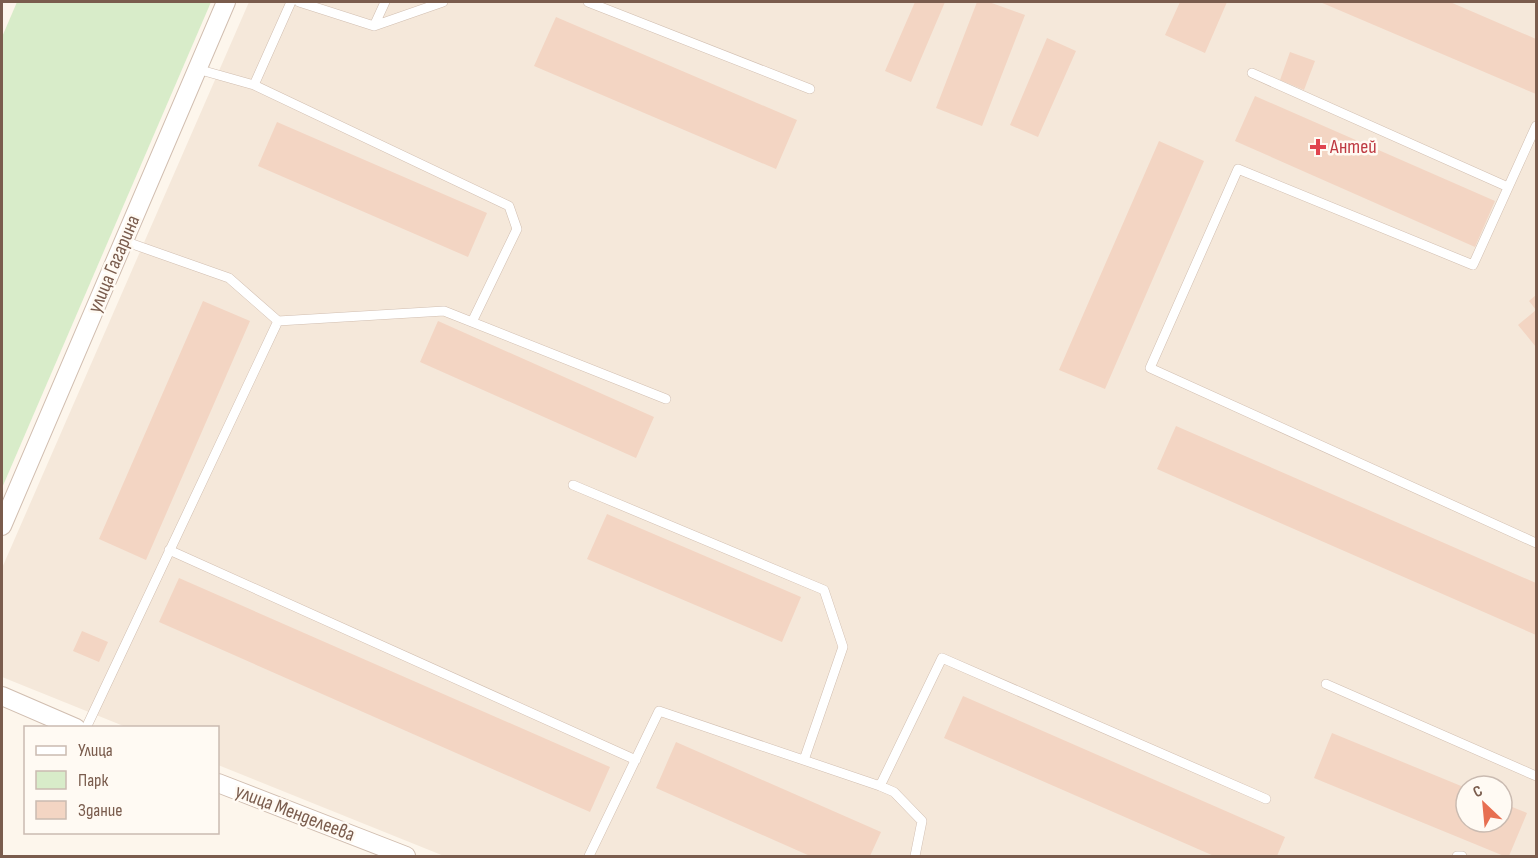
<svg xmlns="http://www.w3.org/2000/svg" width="1538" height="858" font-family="'Sofia Sans Condensed',sans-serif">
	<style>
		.residential { fill: #f5e8da; fill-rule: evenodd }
		.green { fill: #d8ecc9 }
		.building { fill: #f3d5c3 }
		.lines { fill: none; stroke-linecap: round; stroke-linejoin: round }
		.service-casing { stroke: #d1beb0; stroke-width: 10 }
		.minor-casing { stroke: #d1beb0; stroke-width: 20 }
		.service { stroke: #fff; stroke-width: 9 }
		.minor { stroke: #fff; stroke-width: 18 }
		.health-dot { fill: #e0444e; stroke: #fffaf3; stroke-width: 2 }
		.labels { text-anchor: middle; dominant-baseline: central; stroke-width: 5; stroke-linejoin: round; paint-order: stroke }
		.health-label { font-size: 20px; fill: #be3a42; stroke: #fffaf3; text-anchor: start }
		.street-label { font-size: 20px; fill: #7a5c4d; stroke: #fffaf3 }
	</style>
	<rect width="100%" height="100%" fill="#fdf6ec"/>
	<path class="residential" d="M249,2h1287v854h-1092l-226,-91v-37l-92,-1 -124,-50v-109zM1466,786h36v36h-36z"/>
	<path class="green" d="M17,2h194l-209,486v-451z"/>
	<path class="building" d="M915,2h30l-34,80 -26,-11z
		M977,2h12l36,13 -43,111 -46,-18z
		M1180,2h47l-22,51 -40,-18z
		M1320,2h130l86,37v55z
		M556,17l241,103 -21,49 -242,-103z
		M1047,38l29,13 -38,86 -28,-12z
		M1290,52l25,9 -11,29 -24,-10z
		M1255,96l240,105 -20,46 -240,-106z
		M277,122l210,91 -19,44 -210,-91z
		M1159,141l45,20 -99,228 -46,-19z
		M1536,295v52l-18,-22 18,-15 -7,-9z
		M203,301l47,20 -104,239 -47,-21z
		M438,321l216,96 -18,41 -216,-96z
		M1176,426l360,157v52l-379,-166z
		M607,514l194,83 -19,45 -195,-83z
		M179,578l431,189 -20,45 -431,-190z
		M82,631l26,11 -9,20 -26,-11z
		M963,696l322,141 -8,19h-63l-270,-118z
		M1332,733l134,55v34h36v-19l25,10 -18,43h-5l-190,-78z
		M676,742l205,90 -11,24h-60l-154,-68z"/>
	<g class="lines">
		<defs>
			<path id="service" d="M299,2l75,24 69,-24
				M588,2l222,87
				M374,26l11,-24
				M197,69l57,16 37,-83
				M1252,73l256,114
				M254,85l255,121 8,23 -45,93
				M1536,126l-63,139 -235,-96 -88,199 386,175
				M124,241l105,37 49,43
				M573,485l251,105 19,57 -39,113
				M169,550l467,210
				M1326,684l210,92
				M86,728l192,-407 166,-10 222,88
				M880,786l14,6 28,29 -7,35
				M589,856l70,-145 221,75 62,-128 324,141
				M1457,856h5"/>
			<path id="minor" d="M2,526l224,-524
				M2,696l74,32
				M218,783l188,73"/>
		</defs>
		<use href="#service" class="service-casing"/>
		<use href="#minor" class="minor-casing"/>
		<use href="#service" class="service"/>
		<use href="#minor" class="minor"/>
	</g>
	<path class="health-dot" d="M1315 138h6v6h6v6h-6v6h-6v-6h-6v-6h6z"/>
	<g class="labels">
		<g class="health-label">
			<text x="1330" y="147">Антей</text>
		</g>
		<g class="street-label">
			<text transform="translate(114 264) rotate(-67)">улица Гагарина</text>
			<text transform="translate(295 813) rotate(21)">улица Менделеева</text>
		</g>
	</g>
	<rect width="1538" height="858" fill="none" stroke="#7a5c4d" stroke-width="6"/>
	<rect x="24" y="726" width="195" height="108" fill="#fffaf3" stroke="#cabbb1" stroke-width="1.5"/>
	<rect x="36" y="746" width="30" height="9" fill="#ffffff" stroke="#cabbb1" stroke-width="1.5"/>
	<text x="78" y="756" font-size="18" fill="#7a5c4d">Улица</text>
	<rect x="36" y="771" width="30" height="18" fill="#d8ecc9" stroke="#cabbb1" stroke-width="1.5"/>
	<text x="78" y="786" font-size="18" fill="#7a5c4d">Парк</text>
	<rect x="36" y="801" width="30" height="18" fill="#f3d5c3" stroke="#cabbb1" stroke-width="1.5"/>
	<text x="78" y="816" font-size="18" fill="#7a5c4d">Здание</text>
	<g transform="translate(1484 804) rotate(334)"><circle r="28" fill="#fffaf3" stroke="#cabbb1" stroke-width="1.5"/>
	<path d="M0-4.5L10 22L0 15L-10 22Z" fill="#e76f51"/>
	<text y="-9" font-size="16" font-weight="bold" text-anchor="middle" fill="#7a5c4d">С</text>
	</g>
</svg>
